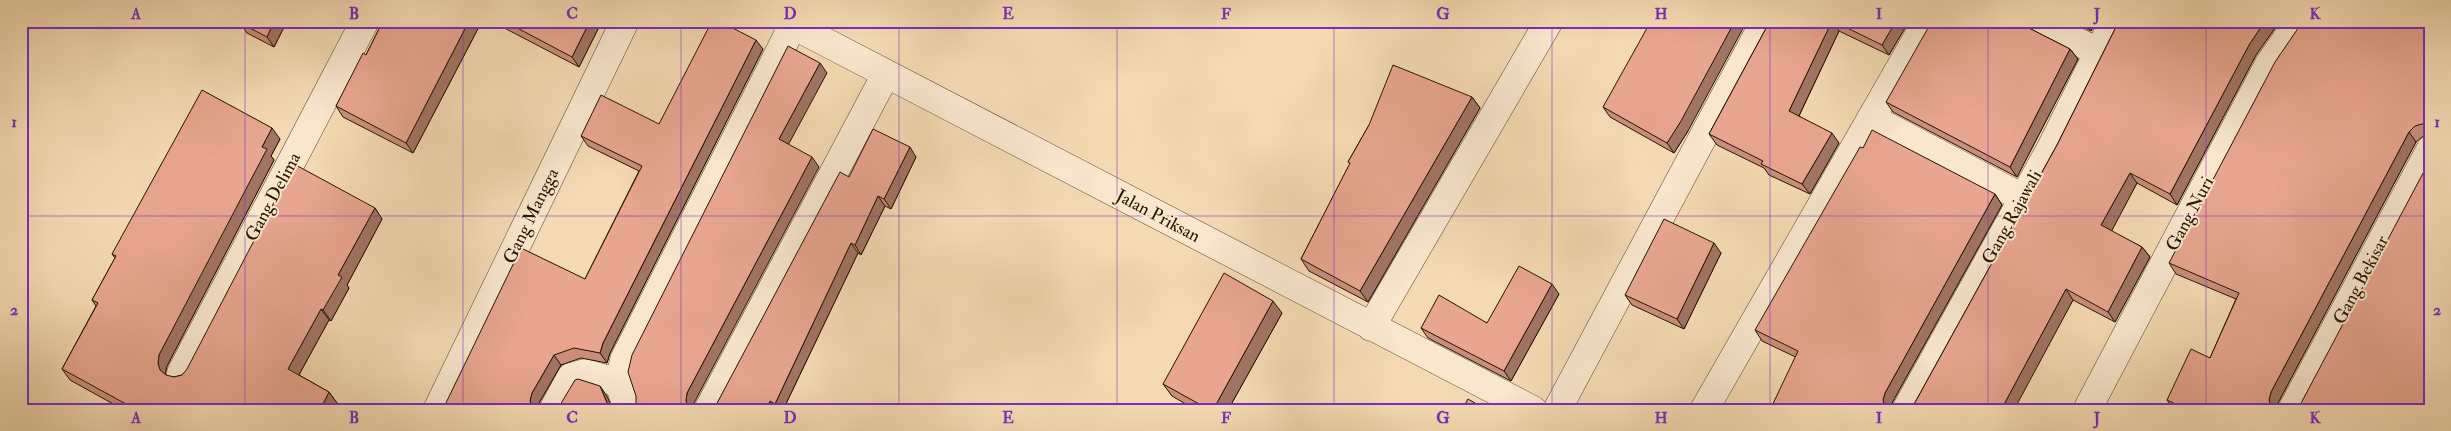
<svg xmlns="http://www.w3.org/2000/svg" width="2451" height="431" font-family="'IM FELL Double Pica',serif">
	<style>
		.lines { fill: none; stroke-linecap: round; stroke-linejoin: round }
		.minor-casing { stroke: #59462d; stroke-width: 29 }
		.minor { stroke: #f8e6cd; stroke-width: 28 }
		.wall { fill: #c88e7b; stroke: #251501 }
		.shaded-wall { fill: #a27464; stroke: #251501 }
		.building { fill: #e8a58f; stroke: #251501 }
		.grid { fill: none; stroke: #7b2cbf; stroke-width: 1; stroke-opacity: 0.55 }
		.labels { text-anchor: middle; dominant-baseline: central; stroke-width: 4; stroke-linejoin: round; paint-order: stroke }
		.street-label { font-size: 18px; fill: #251501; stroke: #f8e6cd }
		.neatline { fill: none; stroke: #7b2cbf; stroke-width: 2 }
		.grid-label { font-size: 16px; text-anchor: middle; font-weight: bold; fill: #7b2cbf }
	</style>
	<rect width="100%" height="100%" fill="#f4d9b2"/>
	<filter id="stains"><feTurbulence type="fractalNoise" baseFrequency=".004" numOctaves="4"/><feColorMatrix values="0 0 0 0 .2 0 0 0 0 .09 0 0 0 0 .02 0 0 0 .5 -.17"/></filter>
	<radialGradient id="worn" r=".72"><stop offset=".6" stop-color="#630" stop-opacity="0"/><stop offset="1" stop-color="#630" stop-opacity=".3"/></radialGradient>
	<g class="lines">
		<defs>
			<path id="minor" d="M785,21l748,389
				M2036,21l62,31
				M1871,118l152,80
				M1371,327l178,-306
				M181,373l184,-352
				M437,410l188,-389
				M553,410l18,-33 14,-4 34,10
				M628,410l-9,-27 5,-23 169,-335
				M708,410l178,-336
				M1557,410l208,-389
				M1704,410l223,-389
				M1906,410l145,-262 63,-127
				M2087,410l182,-346 30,-43
				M2292,410l138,-260"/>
		</defs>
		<use href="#minor" class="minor-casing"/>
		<use href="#minor" class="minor"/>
	</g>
	<path class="wall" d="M241,21h46l-13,26 -27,-14 -7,-10z
		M383,21h99l-69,132 -70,-36 -7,-11 30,-51z
		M491,21h111l-23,46z
		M1770,21h139l-20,34 -50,-24 -40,85 40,27 -29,51 -41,-19 -5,-7 -47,-23 -8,-11z
		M2071,21h25l-5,10z
		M2119,21h161l-24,34 -79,150 -40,-22 -26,48 31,16 8,10 -35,65 -42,-22 -37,67 -124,41 145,-263z
		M2430,21v114l-8,2 -6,5 -138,261 -1,7h-103l-7,-10 43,-42 26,-59 -60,-25 -7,-11z
		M2020,22l1,2 49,25 8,10 -61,118 -124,-65 -7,-10z
		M763,49l-153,304 -3,10 -26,-5 -20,7 -22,38 -1,7h-96l143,-131 54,-108 -51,-25 -7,-10 78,-12z
		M1472,97l8,11 -112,194 -59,-31 -8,-12 49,-95 -2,-2 21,-37z
		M1603,107l85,24 -14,22 -64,-36z
		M280,139l-9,17 3,4 -107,206 -2,8 1,2 8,1 8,-2 193,-167 7,11 -35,66 2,3 -18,33 -2,-1 -30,55 30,17 8,11 -4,7h-209l-54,-30 -8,-11 34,-63 -4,-6 23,-42 -3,-4z
		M916,157l-25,52 -6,-3 -24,49 -3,-2 -75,157h-70l2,-3 134,-230z
		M1995,194l7,11 -110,198 -130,-62 -7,-11z
		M1721,253l-37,76 -52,-24 -7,-10z
		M1559,294l-48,87 -83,-43 -7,-10 66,-5z
		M1282,313l-54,97h-32l-24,-14 -9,-12z"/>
	<path class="shaded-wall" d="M274,21h13l-13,26 -7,-10z
		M469,21h13l-69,132 -7,-10z
		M590,21h12l-23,46 -7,-10z
		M1735,21h12l-59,110 -14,22 -7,-10z
		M1832,21l7,10 -43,91 -7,-11z
		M1896,21h13l-20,34 -7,-10z
		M2084,21h12l-5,10z
		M2265,21h15l-24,34 -79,150 -7,-11 79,-149z
		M756,40l7,9 -153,304 -3,10 -7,-10 3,-10z
		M2070,49l8,10 -61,118 -7,-10z
		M820,63l7,10 -41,76 -7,-10z
		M1472,97l8,11 -112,194 -8,-11z
		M272,128l8,11 -9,17 3,4 -107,206 -2,8 3,7 -8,-11 -2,-7 1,-8 103,-208z
		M2409,132l7,10 -138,261 -1,7h-4l-2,-3 -2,-7 2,-8z
		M1832,133l7,10 -29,51 -8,-10z
		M910,147l6,10 -25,52 -7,-10z
		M812,157l7,10 -125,236 -1,7h-4l-3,-9 1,-8z
		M2130,173l7,10 -28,53 -8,-11z
		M1995,194l7,11 -110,198 -1,7h-4l-2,-3 -2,-7 2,-7z
		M878,196l7,10 -24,49 -6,-10z
		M375,208l7,11 -35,66 2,3 -18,33 -8,-11 15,-35z
		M851,243l7,10 -75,157h-4l-4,-6z
		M1714,243l7,10 -37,76 -7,-10z
		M2142,247l8,10 -35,65 -7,-10z
		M1552,284l7,10 -48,87 -7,-10z
		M2066,289l7,11 -59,110h-13z
		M1273,301l9,12 -54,97h-15z
		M321,309l8,11 -33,60 -8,-11z
		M554,355l7,10 -22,38 -1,7h-4l-4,-9 2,-8z
		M600,386l7,10 6,14h-3z
		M329,392l8,11 -4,7h-13z
		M770,401l6,9h-10z"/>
	<path class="building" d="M241,21h33l-7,16 -27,-14z
		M383,21h86l-63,122 -70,-37 27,-53 3,2z
		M504,21h86l-18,36z
		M712,21h7l37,19 -153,303 -3,10 -26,-5 -20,7 -22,38 -2,8 3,7 1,2h-92l2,-3 77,-159 64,31 57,-113 -61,-30 20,-41 58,29z
		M1651,21h84l-54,100 -14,22 -64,-36z
		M1770,21h62l-43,90 43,22 -30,51 -41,-20 2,-3 -54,-27z
		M1833,21h63l-14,24z
		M1932,21h86l3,3 49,25 -60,118 -124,-65z
		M2119,21h146l-16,24 -79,149 -40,-21 -29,52 41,22 -34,65 -42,-23 -65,121h-91l2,-2 145,-263z
		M2303,21h127v105l-8,-2 -7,2 -6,6 -138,260 -2,8 2,7 3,3h-86l-21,-10 24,-51 19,9 29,-65 -70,-30 106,-201z
		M788,46l32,17 -41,76 33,18 -125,236 -1,8 3,9h-56l3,-6v-8l-8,-24 4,-17z
		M1393,65l79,32 -112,194 -59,-32 49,-96 -2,-1 21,-37z
		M202,90l70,38 -10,19 5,2 -108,206 -1,8 2,7 6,5 8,2 8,-2 5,-6 107,-205 81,44 -37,67 4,2 -19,33 -2,-1 -33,60 41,23 -9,18h-183l-75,-41 36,-66 -6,-3 24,-44 -4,-2z
		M873,129l37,18 -26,52 -6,-3 -23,49 -4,-2 -76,161 -5,-3 -4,9h-53l2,-3 125,-235 9,5z
		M1872,130l123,64 -110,199 -2,7 2,7 3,3h-118l28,-59 -43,-21 105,-183 3,1z
		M2430,160v250h-134l3,-3z
		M1664,219l50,24 -37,76 -52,-24z
		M1519,266l33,18 -48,87 -83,-43 18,-33 48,28z
		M1224,273l49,28 -60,109h-3l-47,-26z
		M578,379l22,7 10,24h-53l18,-30z
		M1468,399l19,11h-25z
		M1572,406l8,4h-10z"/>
	<path class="grid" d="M245,21v389M463,21v389M681,21v389M899,21v389M1117,21v389M1334,21v389M1552,21v389M1770,21v389M1988,21v389M2206,21v389M21,216h2409"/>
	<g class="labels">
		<g class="street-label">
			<text transform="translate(273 197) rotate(-62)">Gang Delima</text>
			<text transform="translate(2190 214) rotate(-62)">Gang Nuri</text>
			<text transform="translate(531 216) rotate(-64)">Gang Mangga</text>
			<text transform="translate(1158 216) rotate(28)">Jalan Priksan</text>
			<text transform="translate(2012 217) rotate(-61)">Gang Rajawali</text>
			<text transform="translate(2361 280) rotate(-62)">Gang Bekisar</text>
		</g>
	</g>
	<rect width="2451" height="431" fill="none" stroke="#f4d9b2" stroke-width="55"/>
	<rect x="28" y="28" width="2396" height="376" class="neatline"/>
	<g class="grid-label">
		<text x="136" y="19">A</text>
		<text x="354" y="19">B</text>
		<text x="572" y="19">C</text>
		<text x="790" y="19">D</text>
		<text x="1008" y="19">E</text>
		<text x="1226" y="19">F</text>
		<text x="1443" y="19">G</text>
		<text x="1661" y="19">H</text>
		<text x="1879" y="19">I</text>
		<text x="2097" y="19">J</text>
		<text x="2315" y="19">K</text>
		<text x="14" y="127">1</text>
		<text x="2437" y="127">1</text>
		<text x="14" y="315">2</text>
		<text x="2437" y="315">2</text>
		<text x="136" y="423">A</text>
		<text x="354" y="423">B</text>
		<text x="572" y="423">C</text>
		<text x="790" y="423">D</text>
		<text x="1008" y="423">E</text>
		<text x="1226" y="423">F</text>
		<text x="1443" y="423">G</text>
		<text x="1661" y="423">H</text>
		<text x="1879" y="423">I</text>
		<text x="2097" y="423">J</text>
		<text x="2315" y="423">K</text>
	</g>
	<rect width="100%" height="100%" filter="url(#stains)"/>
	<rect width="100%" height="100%" fill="url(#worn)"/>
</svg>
